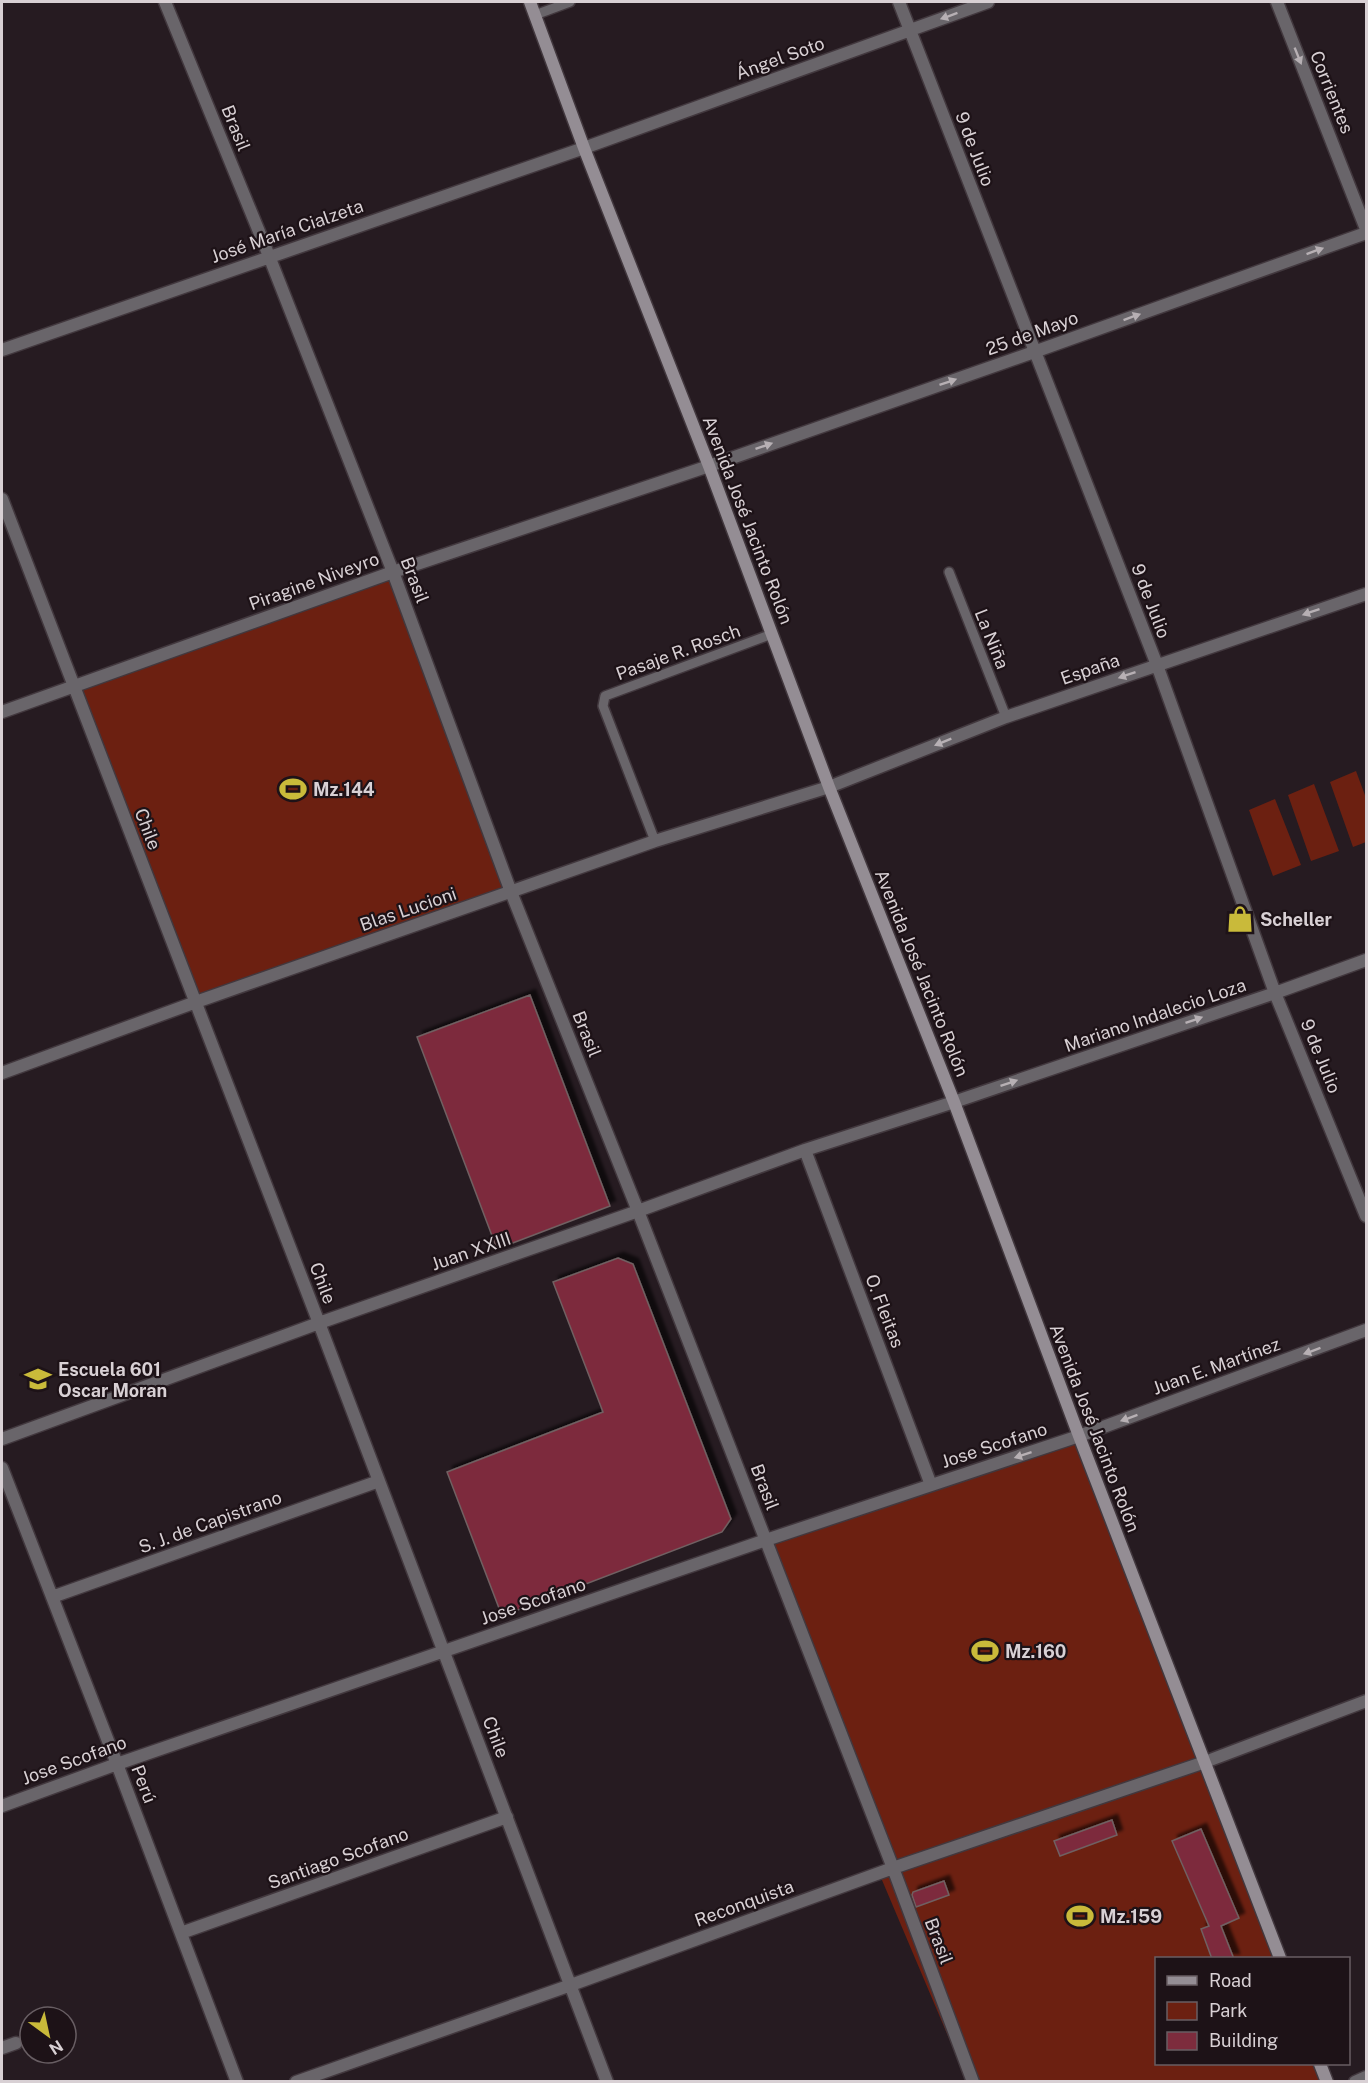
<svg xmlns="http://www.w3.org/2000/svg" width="1368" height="2083" font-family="'Public Sans',sans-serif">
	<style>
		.green { fill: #6c2011 }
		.building { fill: #7d2c3d; stroke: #706062; stroke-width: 1.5; filter: url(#shadow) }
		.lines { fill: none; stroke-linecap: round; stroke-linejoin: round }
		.lane-casing { stroke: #42383e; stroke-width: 12 }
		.street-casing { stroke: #42383e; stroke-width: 15 }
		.secondary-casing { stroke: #42383e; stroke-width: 15 }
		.lane { stroke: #69656a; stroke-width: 9 }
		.street { stroke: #69656a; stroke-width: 12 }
		.secondary { stroke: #948d94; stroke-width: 12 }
		.oneway { fill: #b7b0b4 }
		.labels { text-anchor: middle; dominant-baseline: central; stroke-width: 4.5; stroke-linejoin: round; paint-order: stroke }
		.street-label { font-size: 18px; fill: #d8d0d4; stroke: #1d1217 }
		.poi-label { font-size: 18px; font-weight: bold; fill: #d8d0d4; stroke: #1d1217; text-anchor: start }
	</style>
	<defs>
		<filter id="shadow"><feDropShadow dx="5.5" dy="-5.5" stdDeviation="1.5" flood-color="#0009"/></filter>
	</defs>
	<rect width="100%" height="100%" fill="#261b21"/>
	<path class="green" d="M393,572l118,320 -315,110 -122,-316z
		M1356,771l10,27v44l-13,5 -23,-65z
		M1314,784l25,67 -28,10 -23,-66z
		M1275,799l26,66 -28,11 -24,-66z
		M1079,1436l201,522h-124v106h164l7,17h-360l-88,-208 14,-5 -127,-328z"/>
	<path class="building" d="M530,995l80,211 -113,43 -80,-212z
		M618,1258l15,6 98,255 -9,13 -220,84 -55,-144 156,-60 -50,-130z
		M1112,1820l5,15 -57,21 -6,-15z
		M1201,1829l38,89 -18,8 13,33h-22l-11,-30 8,-3 -37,-85z
		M944,1881l5,14 -33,12 -4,-12 1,-3z"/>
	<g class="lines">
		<defs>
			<path id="lane" d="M535,15l35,-13
				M949,572l57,145
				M655,841l-52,-135 2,-10 167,-62"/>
			<path id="street" d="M165,2l104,254 124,316 118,320 127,319 255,657 80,214
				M899,2l258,663 118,328 91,223
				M1277,2l89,227
				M2,350l582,-202 404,-146
				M2,499l317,824 288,759
				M2,712l391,-140 316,-106 325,-114 332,-119
				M2,1073l194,-71 459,-161 174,-54 177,-70 360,-123
				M805,1150l126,335
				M2,1439l317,-116 319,-112 167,-61 149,-48 321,-109 91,-33
				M2,1468l115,296 120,318
				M52,1597l327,-116
				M2,1806l115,-42 649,-224 313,-104 287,-106
				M181,1933l326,-116
				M2,2048l14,-5
				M296,2082l275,-97 322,-117 312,-106 161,-61
				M1355,2082l11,-5"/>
			<path id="secondary" d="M530,2l54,146 125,318 120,321 125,315 125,334 201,522
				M1320,2064l7,18"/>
		</defs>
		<use href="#lane" class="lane-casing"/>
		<use href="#street" class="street-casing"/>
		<use href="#secondary" class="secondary-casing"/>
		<use href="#lane" class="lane"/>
		<use href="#street" class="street"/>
		<use href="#secondary" class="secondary"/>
	</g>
	<defs><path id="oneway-solid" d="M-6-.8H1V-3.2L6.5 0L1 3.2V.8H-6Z" transform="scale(1.5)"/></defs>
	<g class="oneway">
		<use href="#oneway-solid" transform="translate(949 16) rotate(160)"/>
		<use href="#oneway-solid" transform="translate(1298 56) rotate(68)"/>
		<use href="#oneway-solid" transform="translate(1315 251) rotate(-20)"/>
		<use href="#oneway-solid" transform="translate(1132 317) rotate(-20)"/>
		<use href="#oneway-solid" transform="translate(948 382) rotate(-19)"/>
		<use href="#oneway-solid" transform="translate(764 446) rotate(-19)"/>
		<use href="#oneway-solid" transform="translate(1311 612) rotate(161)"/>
		<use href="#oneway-solid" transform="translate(1127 675) rotate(161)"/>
		<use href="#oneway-solid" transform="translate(943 742) rotate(158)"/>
		<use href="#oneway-solid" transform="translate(1194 1020) rotate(-19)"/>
		<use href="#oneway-solid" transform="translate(1009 1083) rotate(-19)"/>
		<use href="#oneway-solid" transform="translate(1312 1351) rotate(160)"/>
		<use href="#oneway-solid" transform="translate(1129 1418) rotate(160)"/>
		<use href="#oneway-solid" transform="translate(1023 1455) rotate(162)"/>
	</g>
	<defs>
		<symbol id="stadium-bare" viewBox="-9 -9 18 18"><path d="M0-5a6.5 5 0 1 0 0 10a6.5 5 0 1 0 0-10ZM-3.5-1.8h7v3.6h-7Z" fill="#c9ba3a" stroke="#1d1217" stroke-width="2.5" paint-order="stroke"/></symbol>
		<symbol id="shop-bare" viewBox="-9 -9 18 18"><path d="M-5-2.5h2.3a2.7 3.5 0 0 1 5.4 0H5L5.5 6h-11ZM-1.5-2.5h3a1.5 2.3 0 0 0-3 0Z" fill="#c9ba3a" stroke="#1d1217" stroke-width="2.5" paint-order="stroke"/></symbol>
		<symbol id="school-bare" viewBox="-9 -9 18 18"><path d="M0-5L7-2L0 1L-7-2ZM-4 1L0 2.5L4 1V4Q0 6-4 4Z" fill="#c9ba3a" stroke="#1d1217" stroke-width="2.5" paint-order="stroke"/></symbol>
	</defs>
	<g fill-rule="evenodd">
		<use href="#stadium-bare" x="274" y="770" width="38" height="38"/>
		<use href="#shop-bare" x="1221" y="900" width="38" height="38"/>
		<use href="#school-bare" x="19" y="1360" width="38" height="38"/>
		<use href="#stadium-bare" x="966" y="1632" width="38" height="38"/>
		<use href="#stadium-bare" x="1061" y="1897" width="38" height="38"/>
	</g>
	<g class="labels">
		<g class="street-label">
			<text transform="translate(780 58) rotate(-20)">Ángel Soto</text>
			<text transform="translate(1332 92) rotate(68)">Corrientes</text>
			<text transform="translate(236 128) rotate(68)">Brasil</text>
			<text transform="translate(975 149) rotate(69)">9 de Julio</text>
			<text transform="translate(287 231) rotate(-19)">José María Cialzeta</text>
			<text transform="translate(1032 333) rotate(-20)">25 de Mayo</text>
			<text transform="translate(748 520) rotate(69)">Avenida José Jacinto Rolón</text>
			<text transform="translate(415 580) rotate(69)">Brasil</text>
			<text transform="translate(314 581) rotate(-20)">Piragine Niveyro</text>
			<text transform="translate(1151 601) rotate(69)">9 de Julio</text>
			<text transform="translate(992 639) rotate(68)">La Niña</text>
			<text transform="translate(678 652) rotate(-20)">Pasaje R. Rosch</text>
			<text transform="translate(1090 669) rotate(-19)">España</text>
			<text transform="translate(148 829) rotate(69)">Chile</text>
			<text transform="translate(408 909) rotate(-19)">Blas Lucioni</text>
			<text transform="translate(922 973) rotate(68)">Avenida José Jacinto Rolón</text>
			<text transform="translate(1155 1015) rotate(-19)">Mariano Indalecio Loza</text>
			<text transform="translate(587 1034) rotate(68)">Brasil</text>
			<text transform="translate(1321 1056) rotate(68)">9 de Julio</text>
			<text transform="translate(471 1251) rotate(-19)">Juan XXIII</text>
			<text transform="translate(323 1283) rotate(69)">Chile</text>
			<text transform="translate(885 1311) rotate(69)">O. Fleitas</text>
			<text transform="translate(1216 1366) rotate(-20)">Juan E. Martínez</text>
			<text transform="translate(1095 1428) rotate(69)">Avenida José Jacinto Rolón</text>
			<text transform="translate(994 1445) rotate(-18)">Jose Scofano</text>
			<text transform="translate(765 1487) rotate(69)">Brasil</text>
			<text transform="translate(210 1522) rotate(-20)">S. J. de Capistrano</text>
			<text transform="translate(533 1601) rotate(-19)">Jose Scofano</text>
			<text transform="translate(496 1737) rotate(69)">Chile</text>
			<text transform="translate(74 1760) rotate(-20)">Jose Scofano</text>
			<text transform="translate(144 1784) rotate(69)">Perú</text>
			<text transform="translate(338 1858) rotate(-20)">Santiago Scofano</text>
			<text transform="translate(744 1903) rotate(-20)">Reconquista</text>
			<text transform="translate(939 1941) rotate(69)">Brasil</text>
		</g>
		<g class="poi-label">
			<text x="313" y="789">Mz.144</text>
			<text x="1260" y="919">Scheller</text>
			<text x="58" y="1369">Escuela 601<tspan x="58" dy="21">Oscar Moran</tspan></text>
			<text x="1005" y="1651">Mz.160</text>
			<text x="1100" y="1916">Mz.159</text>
		</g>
	</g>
	<rect width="1368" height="2083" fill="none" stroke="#d8d0d4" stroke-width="6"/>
	<rect x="1155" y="1957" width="195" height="108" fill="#1d1217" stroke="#685e63" stroke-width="1.5"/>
	<rect x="1167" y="1976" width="30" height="9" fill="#948d94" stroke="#685e63" stroke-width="1.5"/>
	<text x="1209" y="1987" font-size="18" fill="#d8d0d4">Road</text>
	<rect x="1167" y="2002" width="30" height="18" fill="#6c2011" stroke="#685e63" stroke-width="1.5"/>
	<text x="1209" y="2017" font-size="18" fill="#d8d0d4">Park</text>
	<rect x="1167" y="2032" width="30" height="18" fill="#7d2c3d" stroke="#685e63" stroke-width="1.5"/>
	<text x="1209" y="2047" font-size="18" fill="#d8d0d4">Building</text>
	<g transform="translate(48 2035) rotate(147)"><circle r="28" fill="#1d1217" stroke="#685e63" stroke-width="1.5"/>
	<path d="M0-4.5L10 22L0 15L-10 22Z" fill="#c9ba3a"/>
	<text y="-9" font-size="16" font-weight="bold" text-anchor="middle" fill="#d8d0d4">N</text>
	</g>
</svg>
